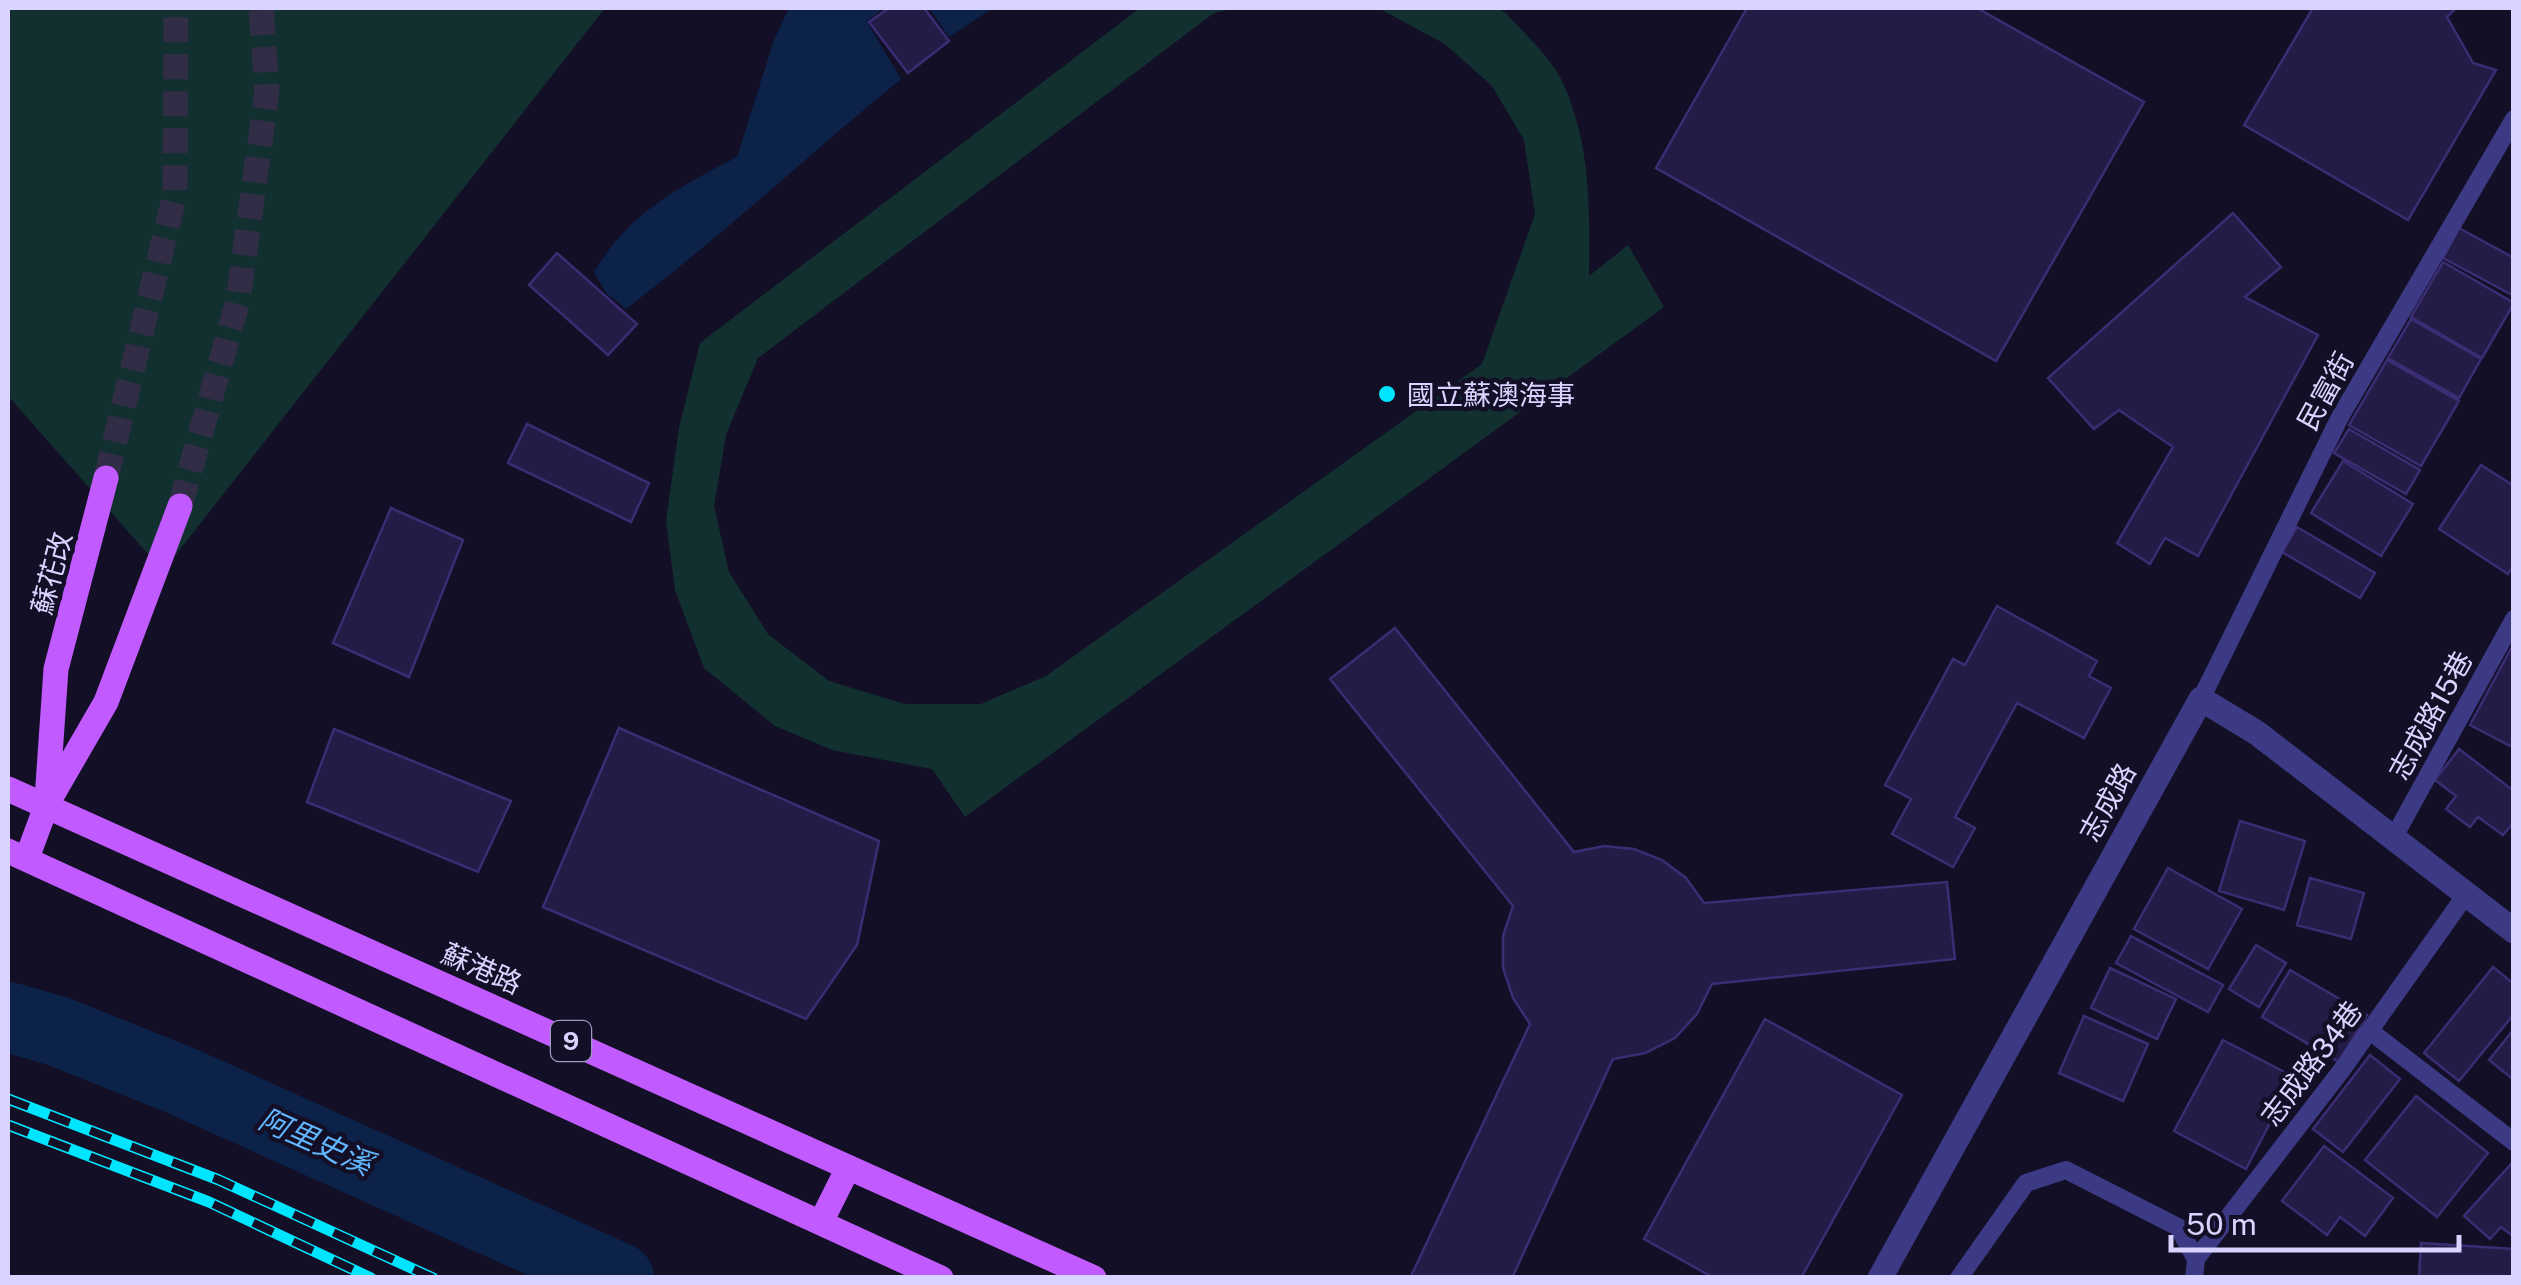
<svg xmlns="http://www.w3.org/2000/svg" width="2521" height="1285" font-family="'Public Sans','Noto Sans TC',sans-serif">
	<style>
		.green { fill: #12302f }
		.water { fill: #0c2248 }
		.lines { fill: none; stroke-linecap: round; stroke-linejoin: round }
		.river { stroke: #0c2248; stroke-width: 70 }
		.building { fill: #241b47; stroke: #3b2d73; stroke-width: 2.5 }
		.primary-tunnel { stroke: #312d47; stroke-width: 25; stroke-dasharray: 25 12; stroke-linecap: butt }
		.service { stroke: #3d3a85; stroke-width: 18 }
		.minor { stroke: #3d3a85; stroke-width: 25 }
		.primary { stroke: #c25bff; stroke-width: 25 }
		.rail-casing { stroke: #00e5ff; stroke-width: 11 }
		.rail { stroke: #130f26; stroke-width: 8; stroke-dasharray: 22; stroke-linecap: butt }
		.poi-dot { fill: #00e5ff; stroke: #130f26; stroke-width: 4 }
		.labels { text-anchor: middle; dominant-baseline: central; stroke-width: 9; stroke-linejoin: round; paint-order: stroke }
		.shield { fill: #130f26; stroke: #9e99be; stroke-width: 2.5 }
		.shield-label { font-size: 25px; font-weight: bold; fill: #d9d4ff }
		.street-label { font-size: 28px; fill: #d9d4ff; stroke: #130f26 }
		.poi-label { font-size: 28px; fill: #d9d4ff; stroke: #130f26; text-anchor: start }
		.water-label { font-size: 30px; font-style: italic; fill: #62b6ff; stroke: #130f26 }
	</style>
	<rect width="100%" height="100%" fill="#130f26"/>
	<path class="green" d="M8,8h597l-442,563 -155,-175z
		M1140,8h95l-21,5 -456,345 -32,77 -12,71 15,66 39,62 61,47 76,23h76l65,-28 436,-312 53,-150 -11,-74 -32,-54 -47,-42 -67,-36h119l9,5c17,20 43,42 55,66 30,63 29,128 28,197l39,-31 36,62 -699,510 -33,-48 -100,-19 -57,-24 -71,-58 -29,-78 -9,-69 13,-93 21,-85z"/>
	<path class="water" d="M789,8h94l-16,14 34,57c-93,76 -180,158 -275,230l-20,-16 -12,-21c35,-59 83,-84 143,-115l37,-117z
		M929,8h64l-44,29z"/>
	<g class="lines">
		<path class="river" d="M8,1017l49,14 127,51 435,196"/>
	</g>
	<path class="building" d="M889,8h35l25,33 -41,32 -39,-51z
		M1747,8h230l167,94 -148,259 -340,-193z
		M2313,8h143l-9,9 26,46 23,7 -88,150 -164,-95z
		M2233,213l48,54 -36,30 73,38 -120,221 -33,-18 -15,26 -33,-21 56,-96 -54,-37 -25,19 -46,-51z
		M2459,228l55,30v38l-71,-38z
		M557,253l80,71 -29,31 -79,-70z
		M2443,262l71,41 -32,55 -71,-41z
		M2411,319l70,40 -22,39 -71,-40z
		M2387,360l72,41 -38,65 -72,-41z
		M527,424l122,59 -18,39 -123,-59z
		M2349,429l71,41 -14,24 -72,-41z
		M2343,461l70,43 -32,52 -70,-43z
		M2481,465l33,21v79l-6,9 -69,-45z
		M391,508l72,32 -54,137 -76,-34z
		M2297,527l78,46 -15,25 -78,-46z
		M1997,606l100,55 -8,15 22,12 -27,50 -67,-35 -62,114 20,11 -22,39 -61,-33 19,-35 -26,-14 68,-126 12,6z
		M1395,628l179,224 30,-6 30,3 28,11 24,18 18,25 243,-21 8,77 -243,25 -15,30 -22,24 -30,15 -32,6 -101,219 -101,-2 119,-252 -17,-26 -10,-30v-32l10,-30 -183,-227z
		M2514,643v105l-44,-23z
		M619,728l260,113 -22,104 -51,74 -263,-112z
		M334,729l177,72 -33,71 -171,-70z
		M2459,749l55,42v31l-11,13 -25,-18 -8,10 -24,-18 10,-13 -21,-16z
		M2240,821l65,20 -21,69 -65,-19z
		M2168,868l74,41 -34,60 -74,-40z
		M2310,878l54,15 -13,46 -54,-14z
		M2131,936l92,49 -15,27 -92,-49z
		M2256,945l30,18 -27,44 -30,-18z
		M2493,967l21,17v30l-55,67 -35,-28z
		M2110,968l66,31 -19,40 -66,-31z
		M2290,970l77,45 -28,47 -77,-45z
		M2084,1016l64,28 -25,57 -64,-28z
		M1765,1019l137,76 -101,183h-87l-70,-39z
		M2514,1029v51l-25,-20z
		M2223,1040l71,37 -48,92 -72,-38z
		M2370,1055l30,24 -57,73 -30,-23z
		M2416,1096l72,57 -51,64 -72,-57z
		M2324,1146l69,52 -28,38 -25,-19 -13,18 -45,-34z
		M2512,1163l2,74 -13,-10 -11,12 -26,-23z
		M2421,1243l93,6v29h-95z"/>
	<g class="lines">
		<path class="primary-tunnel" d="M106,478l69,-284 1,-186
			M180,506l58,-205 29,-210 -6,-83"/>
		<path class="service" d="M2201,699l139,-282 174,-298
			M2394,837l120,-218
			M2370,1031l144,111
			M2196,1259l145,-188 124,-175
			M1959,1278l67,-95 40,-13 112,57 18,32 -2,19"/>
		<path class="minor" d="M1880,1278l321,-579 56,34 257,198"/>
		<path class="primary" d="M8,789l1086,489
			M47,799l9,-130 50,-191
			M8,851l933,427
			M27,858l20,-54 59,-102 74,-196
			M821,1222l27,-54"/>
		<defs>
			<path id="rail" d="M8,1099l211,81 214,98
				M8,1125l201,77 162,76"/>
		</defs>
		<use href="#rail" class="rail-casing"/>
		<use href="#rail" class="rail"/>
	</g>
	<circle class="poi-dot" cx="1387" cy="394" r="10"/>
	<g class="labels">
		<rect class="shield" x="551" y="1021" width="40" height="40" rx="8"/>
		<g class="shield-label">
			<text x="571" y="1041">9</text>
		</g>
		<g class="street-label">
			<text transform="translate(2325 391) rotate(-61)">民富街</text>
			<text transform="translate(51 573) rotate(-75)">蘇花改</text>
			<text transform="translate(2430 715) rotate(-61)">志成路15巷</text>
			<text transform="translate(2107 802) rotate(-61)">志成路</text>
			<text transform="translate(482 968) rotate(24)">蘇港路</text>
			<text transform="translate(2311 1063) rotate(-53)">志成路34巷</text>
		</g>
		<g class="poi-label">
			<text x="1407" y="394">國立蘇澳海事</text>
		</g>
		<g class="water-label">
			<text transform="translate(316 1141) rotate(24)">阿里史溪</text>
		</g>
	</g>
	<rect width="2521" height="1285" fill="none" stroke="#d9d4ff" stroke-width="20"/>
	<path d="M2171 1235v15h288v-15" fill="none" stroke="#d9d4ff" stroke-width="5"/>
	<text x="2186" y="1235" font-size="30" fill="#d9d4ff" stroke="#130f26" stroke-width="8" paint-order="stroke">50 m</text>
</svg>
